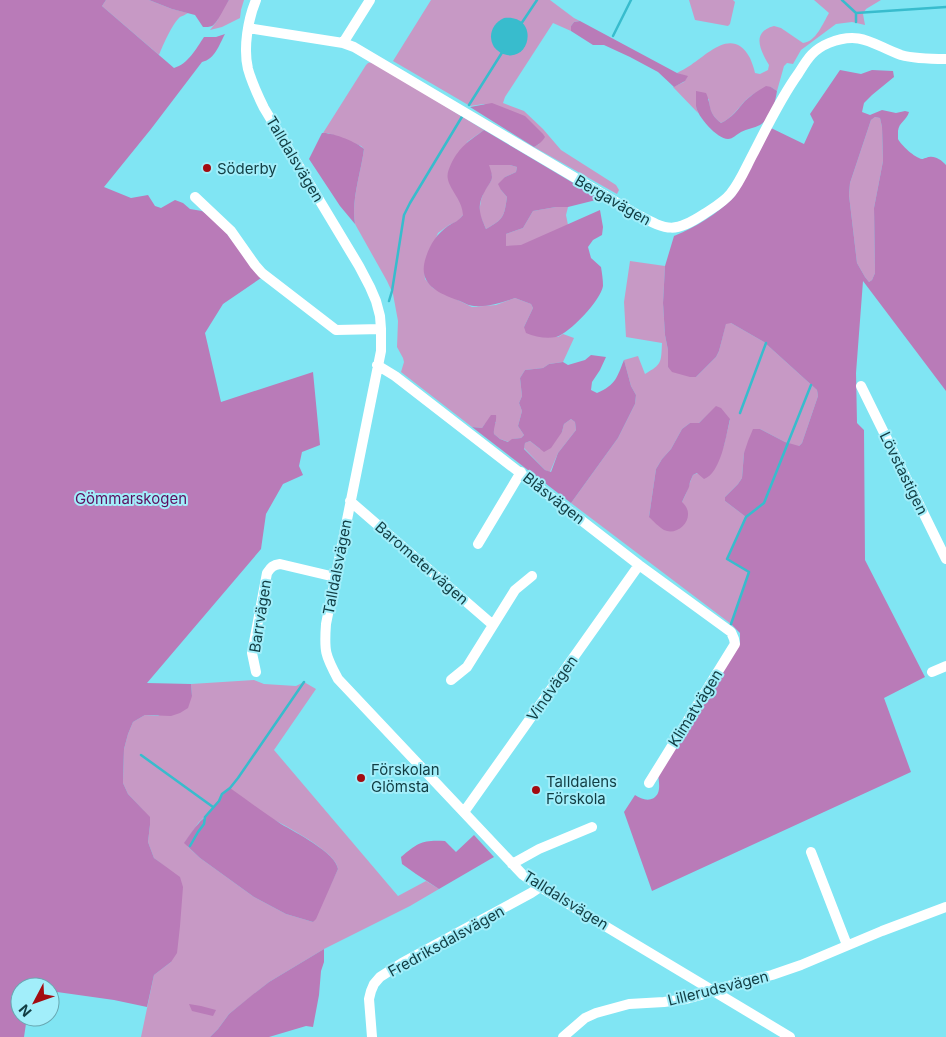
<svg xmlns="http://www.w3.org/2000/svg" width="946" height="1037" font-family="Inter,sans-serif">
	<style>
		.green { fill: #c799c5; fill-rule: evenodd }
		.forest { fill: #b97bb8; fill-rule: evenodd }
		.water { fill: #38bccd }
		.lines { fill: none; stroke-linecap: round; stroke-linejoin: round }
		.stream { stroke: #38bccd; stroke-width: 2.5 }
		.street { stroke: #fff; stroke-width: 10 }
		.poi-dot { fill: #a30b10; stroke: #a2eefa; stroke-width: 2 }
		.labels { text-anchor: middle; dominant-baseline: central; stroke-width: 4; stroke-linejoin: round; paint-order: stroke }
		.street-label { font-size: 15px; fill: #113d43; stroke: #a2eefa }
		.poi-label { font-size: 15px; fill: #113d43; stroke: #a2eefa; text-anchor: start }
		.park-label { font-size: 15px; fill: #5d0f5e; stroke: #a2eefa }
	</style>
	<rect width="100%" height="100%" fill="#80e5f3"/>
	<path class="green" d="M106,0h43l23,9 16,4c-3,2 -6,3 -8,4 -8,7 -17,28 -21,38l-57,-49z
		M229,0h15l-3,10 -1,8 -18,9 -12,3 7,-9 5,-12z
		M431,0h119l24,18 6,3 -6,1 -3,4v5l-18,-8 -48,74 -2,6 21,8 19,18 18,21 55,35 3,5 -2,4 -83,-47 5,-3 -55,-40 -14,2 -77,-45z
		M689,0h44l2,2 -5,22 -2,2 -33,-6z
		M814,0h67l-15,9 -3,5 2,11 -13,-3 -16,2 -35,26 -8,14 -6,-1 -3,3 -7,25 -6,-4c-10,3 -18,6 -25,13 -8,8 -14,18 -25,23 -9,-7 -12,-13 -12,-24l-12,-2 -1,9 2,7 -25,-26 11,-5 3,-5 -10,-4c4,-2 9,-5 14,-8 18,-12 42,-38 59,-7 2,5 4,10 5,15l5,1 8,-4 1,-5c-9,-15 -18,-33 5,-39l7,2 22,15c13,-1 20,-20 26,-30z
		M373,62l111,68 -17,12 -12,50 8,16v7l-5,6 -9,4 -11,8 -14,34 1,12 8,9 39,19 24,-2 19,-7 16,6 2,4 -9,19 34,10 5,-3 11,4 -11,24 -14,2 -6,4 -18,2 -5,8 2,18 -3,7 3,8 -4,15 6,9 -3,3 -8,1 -4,3 -9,-3 -6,-5 -1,-7 3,-5 -11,2 -3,4 -10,-1 -71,-55 3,-10 -1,-4 -6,-11 1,-26 -5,-27 -6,-13 -32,-57c-4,-25 6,-51 9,-75l-3,-3 -33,-13h-5l43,-68 2,-2z
		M875,117l5,1 2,9 1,34 -9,47 1,65 -3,7 -3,2 -4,-5 -8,-14 -8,-68 1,-12 21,-63z
		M488,165h22l7,2 -1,5 -11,5 -4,13 6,7c-3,20 -3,22 -21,32l-7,-16 2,-13 3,-9 7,-10 1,-5z
		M556,207h12l-2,8 2,10 -47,21h-15v-12l17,-6 10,-17z
		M630,261l35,5 -2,37 2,32 3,15v17l28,10 20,-20 3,-6 7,-28h5l33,19 53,48 1,6 -16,47 -4,4 -13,-5 -25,-13 -16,24 -2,25 -4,6 -13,13v4l21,16 3,55 -18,52 -160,-121 47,-65 17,-34 1,-9 -5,-9 -7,-26 14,-4 7,18c17,-10 16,-11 17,-31l-36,-6 -2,-35zM716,407l14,13 -6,25 -8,21 -23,9c-4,9 -6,18 -11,27l-33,15 7,-48 6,-10 9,-10 11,-20 8,-6h9z
		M571,419l4,3 1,8 -18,23 -8,19 -5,-2 -21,-22 1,-5 5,-2 10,8 22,-17 2,-8z
		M254,680l10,4 32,2 8,-4 12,7 -42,61 124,146 28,-15 13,8 -29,17 -86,43 -55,33 -40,32 -11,15 -8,8h-69l13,-62 17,-13 -7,-96 -10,-8 -6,-16 2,-17 -7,-15 -15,-16 -5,-11 1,-34 4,-15 5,-12 12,-7 13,1 34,-20 -1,-12zM222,794c22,12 113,51 116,75l-25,53 -27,-8 -32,-17 -54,-39 -12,-11 -3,-5 14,-20 11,-10 3,-5 6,-6z"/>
	<path class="forest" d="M0,0h106l-4,6 72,62c14,-4 22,-19 30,-31h12l9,-3c-6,11 -10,25 -23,28l-51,67 -47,58 27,11 17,-3 7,11 6,2 14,-8 8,3 7,6 12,2 16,11 43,56 -38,26 -18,29 16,69 92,-30 7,73 -18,7 -3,14 4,9 -20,9 -17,30 -5,35 -114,134 44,1 1,12 -4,12 -8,5 -9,3 -26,-1 -12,7 -5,12 -4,15 -1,34 5,11 22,23v8l-2,17 6,16 26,19 3,10 -3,39 -3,27 -6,9 -17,13 -7,32 -33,-7 -64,-9v-4h-30v30h7l-3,20h-24z
		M149,0h80c-4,6 -12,24 -17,26 -2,1 -6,1 -9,1l-8,-12 -23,-6z
		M580,21l97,52 11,3 -3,5 -11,6 -16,-15 -28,-15 -26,-12h-11l-22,-14v-5l3,-4z
		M840,70l21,4 11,-4 21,1 1,6 -22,18 -8,8 -2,9 8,3 12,-5 14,3 9,-2 4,1c-2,8 -10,10 -11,19 0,1 0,6 0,8 3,6 17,19 24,20 1,0 6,-2 7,-2 7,-1 12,3 17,8v226l-83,-110 -7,92 1,50 7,7 1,130 60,117 -41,21 27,74 -259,119 -28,-79 11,-17c7,5 18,8 23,-2 2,-5 1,-12 0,-18l82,-133v-9l-9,-9 18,-52 -22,-13 19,-42 -21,-16v-4l13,-13 4,-6 2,-25 4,-12 5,-12h7l25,13 14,4 3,-3 16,-47 -1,-6 -53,-48 -33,-19 -5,1 -7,27 -3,6 -20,20h-6l-18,-5 -4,-5v-17l-3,-15 -2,-32 2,-37 9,-30c22,-9 43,-22 60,-39l37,-69 33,16 10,-22 -4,-8zM875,117l5,1 2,9 1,34 -9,47 1,65 -3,7 -3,2 -4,-5 -8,-14 -8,-68 1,-12 21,-63z
		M766,86l5,1 6,4c-2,12 -5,27 -17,34 -6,3 -13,4 -19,7 -4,2 -8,7 -13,7 -11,0 -31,-23 -32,-33 0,-3 0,-12 0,-15l10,2c6,13 1,19 15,30 11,-5 17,-14 24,-22 6,-6 14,-11 21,-15z
		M492,103l33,13 18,18 2,3c-3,5 -6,7 -11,10l-64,-40z
		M484,130l116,69 -32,8h-12l-23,4 -10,17 -17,6v12l15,-1 79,-35 3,17 -1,8 -9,5 -5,7 3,11 10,9c1,6 2,13 2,19 -2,14 -33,47 -47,51 -9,2 -21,0 -30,-4l-2,-6 9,-19 -2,-4 -16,-6c-14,5 -26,9 -41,8 -5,0 -11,-4 -17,-6 -21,-8 -40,-17 -31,-43 4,-13 11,-23 22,-31 6,-4 10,-4 15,-11 -1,-14 -9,-20 -14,-32 -3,-8 -1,-12 2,-19 9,-18 18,-23 33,-34zM489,165h21l7,2 -1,5 -11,5 -7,7 3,6 6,7c-3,20 -3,22 -21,32 -6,-14 -10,-23 -1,-38 2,-5 7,-9 7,-14 0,-4 -2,-9 -3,-12z
		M322,133c10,-1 35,9 42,16 -3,24 -13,50 -9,75l-15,-18 -31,-47z
		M591,355l15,2 -6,13 -8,12 -1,8 6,3c19,-8 20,-16 27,-33l7,26 5,9 -1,9 -17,34 -47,65 -99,-76 10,1 9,-13h5c1,8 -3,12 -2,19l6,5 8,3 4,-3 9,-1 3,-3 -6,-9 4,-15 -3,-8 3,-7 -2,-18 5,-8 18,-2 6,-4 14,-2 5,3 17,-5zM571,419l4,3 1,8 -18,23 -7,19 -6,-2 -21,-21 1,-6 5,-2 14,11 7,-4 11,-16 2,-8z
		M716,406l5,2 9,11c-4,17 -9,54 -26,60l-7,-6 -4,2 -3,7 -1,5 -7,15c16,14 -3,35 -18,28 -5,-3 -11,-9 -15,-13l7,-48 6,-10 9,-10 11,-20 8,-6h9z
		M230,788c17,12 34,25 51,36 14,8 55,29 57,45l-22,50 -3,3 -27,-8 -32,-17 -54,-39 -16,-15c5,-7 9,-14 15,-20 3,-4 8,-6 11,-11 6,-8 11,-17 20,-24z
		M474,835l20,22 -55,32 -23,-15 -14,-10 -1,-7c18,-15 21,-17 44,-16l11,11z
		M324,949v13l-3,9 -2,24 -6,32 -7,-1 -37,11h-59l8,-8 11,-15 22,-18 18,-14z
		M189,1004l12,2 15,4 -3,6 -21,-5z"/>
	<path class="water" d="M504,18c34,-4 28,42 3,37 -5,-1 -10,-4 -13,-8 -7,-12 -1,-24 10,-29z"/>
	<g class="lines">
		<path class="stream" d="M842,0l14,13v9
			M856,13l90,-6
			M521,24l16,-24
			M613,36l18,-36
			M469,105l34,-54
			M389,301l3,-10 12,-76 6,-12 53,-88
			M740,413l26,-70
			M731,624l18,-52 -22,-13 19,-42 18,-14 47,-118
			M141,755l72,52
			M190,846l8,-14 6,-8 1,-7 14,-16 3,-7 8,-6 8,-10 66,-96"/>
		<path class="street" d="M256,0c-8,19 -13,48 -8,69 4,14 10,27 16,39l95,158 11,21 6,14 4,15 1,13v22l-55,273c-2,27 -1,31 12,55l185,196 17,12 250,150
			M248,28l95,15 11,4 284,168c30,16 37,18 66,-1 9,-6 20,-12 27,-21 9,-11 15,-26 22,-39 14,-27 27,-55 45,-80 9,-14 14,-24 31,-31 32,-13 44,2 72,12 14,4 30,4 45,4
			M343,43l27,-43
			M195,197l36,34 24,34 7,8 74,57 45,-1
			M377,365l18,11 244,189 92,67 3,7 1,5 -86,139
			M861,386l85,173
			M350,501l143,124
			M478,544l43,-72
			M256,672l-4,-19 15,-80c4,-6 6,-8 13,-9l55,13
			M932,672l14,-6
			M451,680l16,-13 48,-77 17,-14
			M464,812l175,-247
			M811,852l36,93
			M512,864l27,-15 53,-22
			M372,1037l-3,-38 2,-8 3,-7 6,-7 22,-14 129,-70 9,-6
			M563,1037l22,-19 11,-5 33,-9 35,-2 22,-3 15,-4 11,-5 60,-15 29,-10 81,-34 64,-24"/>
	</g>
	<g class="poi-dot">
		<circle cx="207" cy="168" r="5"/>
		<circle cx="361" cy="778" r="5"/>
		<circle cx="536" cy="790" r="5"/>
	</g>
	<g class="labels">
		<g class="street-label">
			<text transform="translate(295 159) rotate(59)">Talldalsvägen</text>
			<text transform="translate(613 200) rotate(30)">Bergavägen</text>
			<text transform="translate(904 473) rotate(64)">Lövstastigen</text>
			<text transform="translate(554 498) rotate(38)">Blåsvägen</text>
			<text transform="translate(422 563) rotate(41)">Barometervägen</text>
			<text transform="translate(337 567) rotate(-79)">Talldalsvägen</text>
			<text transform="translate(260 616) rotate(-81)">Barrvägen</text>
			<text transform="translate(552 688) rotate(-55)">Vindvägen</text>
			<text transform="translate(695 708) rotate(-58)">Klimatvägen</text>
			<text transform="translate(566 900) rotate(32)">Talldalsvägen</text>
			<text transform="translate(446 941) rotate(-29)">Fredriksdalsvägen</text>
			<text transform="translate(718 988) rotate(-14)">Lillerudsvägen</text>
		</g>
		<g class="poi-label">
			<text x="217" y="168">Söderby</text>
			<text x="371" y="769">Förskolan<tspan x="371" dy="17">Glömsta</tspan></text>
			<text x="546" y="781">Talldalens<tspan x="546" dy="17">Förskola</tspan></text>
		</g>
		<g class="park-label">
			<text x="131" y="498">Gömmarskogen</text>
		</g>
	</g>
	<g transform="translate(35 1002) rotate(229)"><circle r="24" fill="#a2eefa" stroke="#68a7b1"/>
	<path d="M0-4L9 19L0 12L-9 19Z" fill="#a30b10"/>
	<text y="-8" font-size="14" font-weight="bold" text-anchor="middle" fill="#113d43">N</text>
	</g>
</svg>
